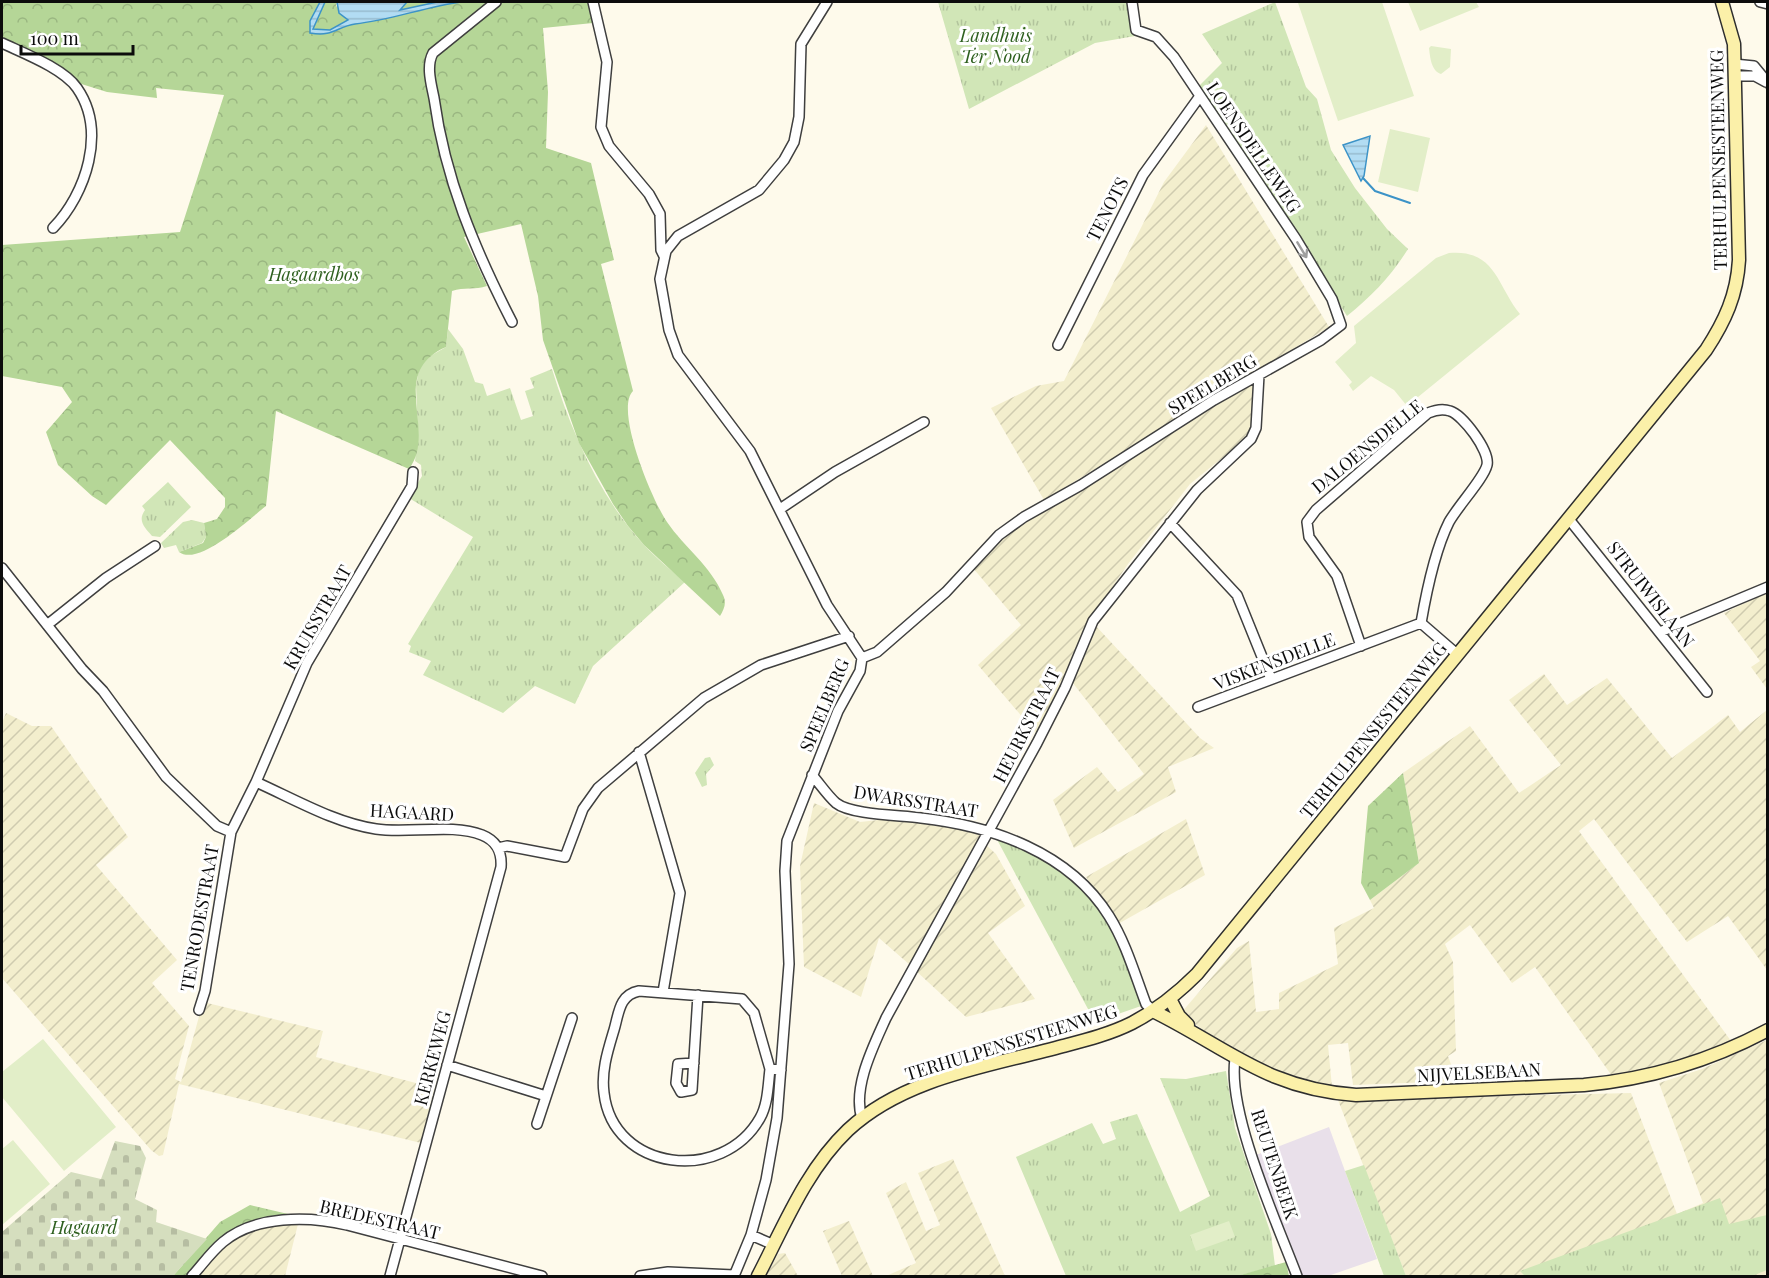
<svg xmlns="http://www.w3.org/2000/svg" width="1769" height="1278" font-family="'Playfair Display',serif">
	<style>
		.industrial { fill: #e9e0ea }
		.farmland { fill: url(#farmland-furrows) }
		.grass { fill: url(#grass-tufts) }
		.forest { fill: url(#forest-crowns) }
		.cemetery { fill: url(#cemetery-stones) }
		.pitch { fill: #e2eec8 }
		.water { fill: url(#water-rules); stroke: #3c93c7; stroke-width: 1.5 }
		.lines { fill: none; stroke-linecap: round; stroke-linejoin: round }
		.stream { stroke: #3c93c7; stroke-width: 2 }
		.street-casing { stroke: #3f3f3f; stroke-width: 12 }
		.secondary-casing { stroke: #2e2e2e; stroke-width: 15 }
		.street { stroke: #fff; stroke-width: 9 }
		.secondary { stroke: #fbf0a9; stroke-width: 12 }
		.oneway { stroke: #9e9e9e }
		.labels { text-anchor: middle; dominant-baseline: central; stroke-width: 6; stroke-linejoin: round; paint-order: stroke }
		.park-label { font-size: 18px; font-style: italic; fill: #2e601f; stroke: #fff }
		.street-label { font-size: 18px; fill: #0c0c0c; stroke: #fff }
	</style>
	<defs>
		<pattern id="farmland-furrows" width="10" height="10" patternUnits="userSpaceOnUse" patternTransform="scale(1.5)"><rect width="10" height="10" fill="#f3eecd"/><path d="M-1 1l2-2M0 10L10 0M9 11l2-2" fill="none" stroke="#cfcbaf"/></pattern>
		<pattern id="grass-tufts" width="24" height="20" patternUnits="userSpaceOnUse" patternTransform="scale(1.5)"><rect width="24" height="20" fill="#d1e6b7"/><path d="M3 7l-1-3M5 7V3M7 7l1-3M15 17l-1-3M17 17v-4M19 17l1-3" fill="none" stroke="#b2c49c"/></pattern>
		<pattern id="forest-crowns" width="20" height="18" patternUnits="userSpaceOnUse" patternTransform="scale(1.5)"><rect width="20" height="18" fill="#b5d697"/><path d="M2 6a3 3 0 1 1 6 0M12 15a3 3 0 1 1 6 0" fill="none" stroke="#9ab681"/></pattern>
		<pattern id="cemetery-stones" width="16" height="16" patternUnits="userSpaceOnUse" patternTransform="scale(1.5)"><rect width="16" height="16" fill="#d5debe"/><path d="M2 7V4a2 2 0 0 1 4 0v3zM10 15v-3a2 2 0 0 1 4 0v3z" fill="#b6bda2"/></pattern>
		<pattern id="water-rules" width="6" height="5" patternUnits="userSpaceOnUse" patternTransform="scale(1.5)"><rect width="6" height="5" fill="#b2dcf3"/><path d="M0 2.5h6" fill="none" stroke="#98bccf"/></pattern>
	</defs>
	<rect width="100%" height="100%" fill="#fefaeb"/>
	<path class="industrial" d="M1329,1127l48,132 -49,17h-28l-44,-121z"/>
	<path class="farmland" d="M1206,125l123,202 -285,173 -53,-92 45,-22 28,-5 100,-199z
		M1249,385h3l3,5 -3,40 -9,11 -53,43 -62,80 -45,66 -21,57 -26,46 -58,-68 43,-40 -48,-57 34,-34 30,-20z
		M1764,594l4,1 -1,94 -16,-22 9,-6 -36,-48z
		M1095,625l105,113 14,10 -46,19 8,25 -102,56 -21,-48 44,-33 21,25 26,-18 -72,-92z
		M1544,674l23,31 40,-27 65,80 56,-43 12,17 27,-22v260l-39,-54 -41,26 -93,-123 -15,12 152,210 -55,20 -64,15 -77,-109 -23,16 -42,-58 -25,19 8,18 3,89 -8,5 9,25 -104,4 -5,-42 -20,2 4,42 -53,-12 -64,-36 -34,-26 56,-65 12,-7 7,71 23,-3v-16l59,-29 -4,-36 40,-20 -4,-8 49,-37 -16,-90 67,-47 49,67 42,-28 -52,-65z
		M6,713l26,13h19l77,111 -32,28 81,95 -25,23 37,43 -14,53 6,3 22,-80 120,29 -7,26 119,31 -14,55 -242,-59 -16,71 -4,1 -8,-6 -149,-172v-255z
		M814,803l46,19 37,-4 86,14 -73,133 -31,-27 -18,59 -57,-30 -4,-101z
		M1186,819l19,56 -87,49 -32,-47z
		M985,844l11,10 29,52 -37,27 47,66 -69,18 -51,-47z
		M1767,1040v236h-361l-68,-176 293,-7 46,121 26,-11 -44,-120 43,-14z
		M953,1159l52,117h-119l30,-13 -30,-70 20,-11 20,49 14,-6 -22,-52z
		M849,1221l24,55h-31l-19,-45z
		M298,1224l-13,52h-87l26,-28 13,-11 36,-12z
		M785,1253l13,23h-32l12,-22z"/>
	<path class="grass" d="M938,2h188l9,34 -40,7 -126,66z
		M1275,2l31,85 11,12 14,51 24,38 32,41 21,20c-17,27 -36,47 -61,67l-148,-230 23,-23 -20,-29z
		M448,329l15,20 12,33 8,2 4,12 23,-8 11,32 12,-4 -8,-25 9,-3 -4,-10 22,-9c18,60 48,129 92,176 12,13 27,25 41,37l-92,84 -18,38 -40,-18 -32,27 -80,-38 8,-14 -22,-9 2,-6 -3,-2 65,-107 -64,-39 13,-22 -1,-11 -6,-4 3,-26 -2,-50 3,-15 6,-11 21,-12z
		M168,482l23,25 -31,30 -8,-1c-7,-8 -15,-15 -7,-26l-3,-4z
		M192,520l12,3 2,14 -4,6 -23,9 -3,-7 -12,3 -3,-5 22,-21z
		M710,757l4,8 -8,9 1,11 -5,2 -7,-14 10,-15z
		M994,834c44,20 92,45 117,89 14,25 22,56 33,82l-49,17z
		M1226,1071l9,57 36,106 4,32 -38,10h-171l-50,-119 76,-34 11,21 13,-5 -6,-17 27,-8 43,98 30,-16 -50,-118 26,1z
		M1364,1165l42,111h-22l-39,-105z
		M1720,1198l9,26 38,-9v55l-15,6h-227l-5,-5z"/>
	<path class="forest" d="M2,2h335l-1,4 20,14 42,-10 9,-8h181l5,21 -50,5 5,64 -2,56 45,15 23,97 -13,4 32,127c-19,19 20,111 34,131 17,25 44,44 56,73 4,8 1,14 -3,21l-76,-71 -16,-19 -15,-22 -34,-61 -36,-103 -5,-44 -17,-72 -57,13 23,49c-12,4 -23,1 -35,5l-6,56c-59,26 -8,83 -37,122l-133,-58 -10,95c-17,13 -67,61 -87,46l24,-9 3,-6 -2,-14 13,-4 8,-12v-9l-55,-58 -64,65 -14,-9 -34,-31 -12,-33 26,-30 -10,-15 -60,-11v-131l178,-13 44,-137 -68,-7 1,10 -50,-6 -32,-10 -73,-37z
		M1403,773l16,90 -49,37 -9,-17 7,-77z
		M250,1205l38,9 -4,4 -51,13 -44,45h-16l47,-54z
		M1286,1262l3,14h-52z"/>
	<path class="cemetery" d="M115,1141l25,5 6,12 -11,41 22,11 -1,12 51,17 -34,37h-171v-44l69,-60 30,7z"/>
	<path class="pitch" d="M1301,2h81l32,94 -76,25 -40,-118z
		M1408,2h68l3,5 -59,24z
		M1431,46l20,3 -1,18 -9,7c-10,-3 -11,-18 -12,-26z
		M1390,129l40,9 -12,54 -40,-10z
		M1449,253c47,-4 48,33 71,61l-113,92 -13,-16 -23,-14 -18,15 -4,-6 3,-3 -17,-20 21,-19 -2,-17 82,-68z
		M43,1039l73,88 -52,44 -62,-74v-25z
		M13,1140l37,44 -48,41v-76z
		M1229,1221l6,16 -39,14 -6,-16z"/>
	<path class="water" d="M320,2h5l-12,27 17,1 18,-10 -9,-7 -2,-11h70l-7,8 37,-8h24c-36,5 -70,18 -106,22 -19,3 -21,13 -45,9v-12z
		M1370,136l-6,40 -3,5 -18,-36z"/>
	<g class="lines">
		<path class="stream" d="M1363,178l12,13 35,12"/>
		<defs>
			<path id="street" d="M496,2l-63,51c-7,13 -2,30 1,45 11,81 41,152 78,224
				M593,2l14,60 -6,65 8,19 40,48 11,20 1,36 3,6
				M1760,2l8,2
				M2,43c21,10 61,25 75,45 30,43 9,106 -24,140
				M1734,64l20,2 14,17
				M1734,76h21l11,6
				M1058,345l85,-170 57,-79
				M780,509l55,-37 89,-50
				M1568,518l139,174
				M1170,523l67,72 34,84
				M2,568l80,101 21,22 63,86 51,49 14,6
				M1421,623l37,32
				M47,625l59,-47 49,-32
				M1660,632l108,-45
				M1361,646l-24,-70 -28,-39 -2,-15 9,-12 112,-97c7,-3 14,-5 22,-2 13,4 40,40 37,54 -3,13 -29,41 -38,57 -13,26 -23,72 -28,101
				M862,658l15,-6 69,-60 53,-57 25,-18 57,-32 133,-85 107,-60 20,-15 -9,-26 -36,-60 -122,-182 -18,-20 -20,-7 -4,-28
				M1198,707l223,-84
				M639,752l41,141 -17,99
				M812,775c8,9 15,20 24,28 15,12 65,12 85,15 71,8 148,34 188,98 17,27 26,59 37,88l7,7
				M256,782l51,-119 105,-177 1,-14
				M498,848l9,-2 58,11 18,-48 15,-21 106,-90 57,-33 88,-29
				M199,1010l6,-19 26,-159 25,-50c38,17 79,41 120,47 32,5 77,-6 106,6 15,6 20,17 19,32l-111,409
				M1235,1059c-8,54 42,164 62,217
				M694,1063l-16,1 -2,19 5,9 11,-2 6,-95
				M447,1065l99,31
				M770,1069c-2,16 -2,35 -10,49 -37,66 -147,54 -156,-25 -3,-22 4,-43 10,-63 5,-17 5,-35 25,-39l103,8 12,14 16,56 11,1
				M862,1119c-10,-31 11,-72 24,-101l151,-275 28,-55 28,-67 104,-131 54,-51 5,-11 3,-53
				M537,1124l35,-106
				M751,1235l23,10
				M192,1276c10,-11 19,-24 31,-34 32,-27 86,-26 124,-17l195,51
				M640,1276l28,-4 66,3
				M734,1276l17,-41 15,-55 11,-62 12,-154 -4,-93 2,-30 51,-130 22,-40 2,-13 -35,-53 -77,-154 -72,-96 -9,-25 -9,-51 6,-28 12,-15 81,-46 25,-30 10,-18 5,-25 2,-73 26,-42"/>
			<path id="secondary" d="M1170,999l9,17 9,9
				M1153,1011c75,37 114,78 203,84l228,-10c65,-6 126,-24 184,-55
				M758,1276c26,-50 48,-106 90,-146 57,-53 142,-64 215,-84 23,-6 47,-12 69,-23 25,-13 45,-29 65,-49l509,-624c19,-29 31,-55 33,-90l-5,-216 -12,-42"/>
		</defs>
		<use href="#street" class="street-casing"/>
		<use href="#secondary" class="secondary-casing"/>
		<use href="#street" class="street"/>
		<use href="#secondary" class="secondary"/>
	</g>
	<defs><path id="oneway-shaft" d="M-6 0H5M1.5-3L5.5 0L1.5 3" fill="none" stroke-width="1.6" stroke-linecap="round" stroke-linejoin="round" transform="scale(1.5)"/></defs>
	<use class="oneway" href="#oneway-shaft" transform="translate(1302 250) rotate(59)"/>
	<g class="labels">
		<g class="park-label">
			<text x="996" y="35">Landhuis<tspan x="996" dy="21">Ter Nood</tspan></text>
			<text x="314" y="274">Hagaardbos</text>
			<text x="84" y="1227">Hagaard</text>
		</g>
		<g class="street-label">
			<text transform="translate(1254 147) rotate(56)">LOENSDELLEWEG</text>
			<text transform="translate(1718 160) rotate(-91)">TERHULPENSESTEENWEG</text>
			<text transform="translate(1107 209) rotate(-63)">TENOTS</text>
			<text transform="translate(1212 384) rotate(-31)">SPEELBERG</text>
			<text transform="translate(1367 446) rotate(-39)">DALOENSDELLE</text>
			<text transform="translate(1651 594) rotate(52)">STRUIWISLAAN</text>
			<text transform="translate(317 617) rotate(-60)">KRUISSTRAAT</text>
			<text transform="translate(1274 661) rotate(-21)">VISKENSDELLE</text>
			<text transform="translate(824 705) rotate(-67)">SPEELBERG</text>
			<text transform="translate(1026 725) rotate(-63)">HEURKSTRAAT</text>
			<text transform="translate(1373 730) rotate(-51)">TERHULPENSESTEENWEG</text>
			<text transform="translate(916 801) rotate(9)">DWARSSTRAAT</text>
			<text transform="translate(412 812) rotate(3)">HAGAARD</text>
			<text transform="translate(199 918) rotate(-80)">TENRODESTRAAT</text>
			<text transform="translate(1011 1042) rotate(-17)">TERHULPENSESTEENWEG</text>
			<text transform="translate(432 1058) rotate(-75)">KERKEWEG</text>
			<text transform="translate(1479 1072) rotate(-3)">NIJVELSEBAAN</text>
			<text transform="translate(1275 1164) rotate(72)">REUTENBEEK</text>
			<text transform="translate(380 1219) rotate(13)">BREDESTRAAT</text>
		</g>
	</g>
	<rect width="1769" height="1278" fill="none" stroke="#0c0c0c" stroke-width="6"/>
	<path d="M21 45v9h112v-9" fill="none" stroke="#0c0c0c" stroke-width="3"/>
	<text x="30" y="45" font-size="18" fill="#0c0c0c" stroke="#ffffff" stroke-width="4.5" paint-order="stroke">100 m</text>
</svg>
